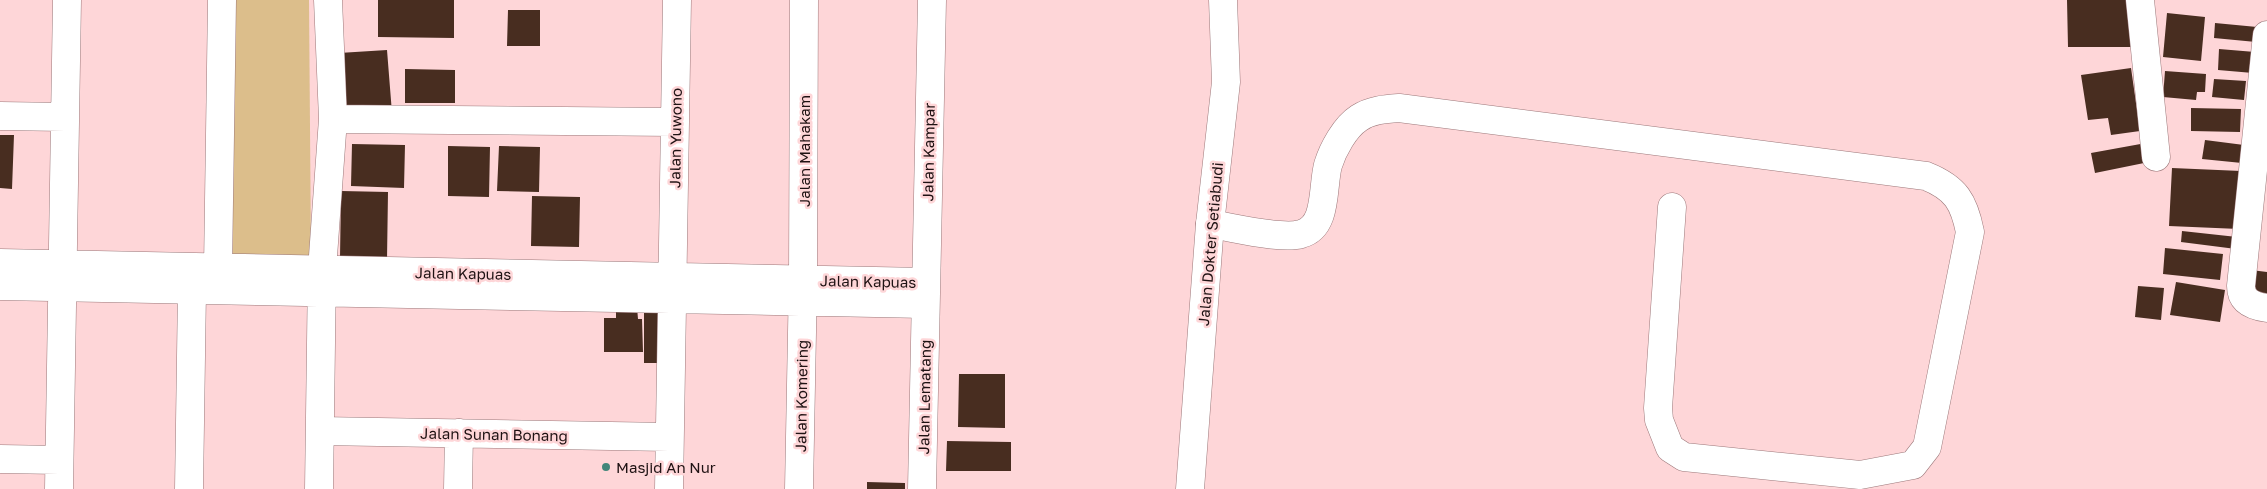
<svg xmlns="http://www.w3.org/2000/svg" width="2267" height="489" font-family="'Golos Text',sans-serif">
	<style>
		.green { fill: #dcbe8b }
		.building { fill: #482d20 }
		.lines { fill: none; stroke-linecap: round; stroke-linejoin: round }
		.minor-casing { stroke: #9c787a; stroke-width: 29 }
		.highway-casing { stroke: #9c787a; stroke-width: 29 }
		.minor { stroke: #fff; stroke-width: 28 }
		.highway { stroke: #fff; stroke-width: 28 }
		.poi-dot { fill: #42867a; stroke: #fed6d8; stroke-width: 2 }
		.labels { text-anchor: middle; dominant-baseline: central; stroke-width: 5; stroke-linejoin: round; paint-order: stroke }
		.street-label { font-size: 15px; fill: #1f1213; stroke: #fed6d8 }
		.poi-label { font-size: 15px; fill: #1f1213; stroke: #fed6d8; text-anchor: start }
	</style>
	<rect width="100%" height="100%" fill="#fed6d8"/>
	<path class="green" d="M230,0h79l2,256h-80z"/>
	<path class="building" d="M378,0h76v38l-76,-1z
		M2067,0h63l1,47h-63z
		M508,10h32v36h-33z
		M2167,13l38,4 -4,44 -38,-4z
		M2215,23l42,4 -1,15 -42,-4z
		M2219,49l36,3 -2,21 -35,-3z
		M387,50l5,63 -48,3 -5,-63z
		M2131,68l9,63 -29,4 -3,-17 -20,2 -7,-45z
		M405,69l50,1v33h-50z
		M2165,71l41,3 -1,18h-8l-1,8 -33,-3z
		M2214,79l32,2 -2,19 -32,-3z
		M2191,108l50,1 -1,23 -49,-1z
		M0,135h14l-2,54 -12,-1z
		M2205,140l39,5 -2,18 -40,-4z
		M2146,143l3,19 -54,11 -4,-20z
		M352,144l53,1 -1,43 -53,-2z
		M448,146l42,1 -1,50 -41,-1z
		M499,146l41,1 -1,45 -42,-1z
		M2172,168l69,3 -2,58 -70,-3z
		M341,191l47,1 -1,68 -47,-1z
		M532,196l48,1 -1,50 -48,-1z
		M2182,231l55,6 -1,12 -55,-7z
		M2165,248l58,6 -3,26 -57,-6z
		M2251,270l16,2v24l-19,-2z
		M2176,282l49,8 -5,32 -50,-7z
		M2138,286l26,2 -3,32 -26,-3z
		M644,305h21v58h-21z
		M616,307h21l1,12h4l1,33h-39v-34h12z
		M959,374h46v54l-47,-1z
		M947,441l64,1v29h-65z
		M867,482l38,1v6h-38z"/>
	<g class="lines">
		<defs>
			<path id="minor" d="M2140,0l16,157
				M2267,35l-26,251c0,15 12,20 26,22
				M0,116l65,1
				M333,119l342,3
				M1210,224c22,3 71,16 91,10 27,-7 21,-47 27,-69 5,-16 17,-38 31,-47 12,-8 26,-9 40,-10l527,68c30,12 38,26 44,56l-43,215 -14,18 -53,10 -176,-18 -14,-9 -11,-28 -1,-12 14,-201
				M0,263l925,19
				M218,268l4,-268
				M0,286l925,18
				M320,431l349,6
				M0,459l59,1
				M59,489l8,-489
				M189,489l3,-199
				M319,489l3,-219 11,-151 -5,-119
				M458,489l1,-56
				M669,489l8,-489
				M799,489l4,-209 1,-280
				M922,489l10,-489"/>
			<path id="highway" d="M1190,489l20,-265 16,-142 -3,-82"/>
		</defs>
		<use href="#minor" class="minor-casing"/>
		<use href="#highway" class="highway-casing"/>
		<use href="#minor" class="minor"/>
		<use href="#highway" class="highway"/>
	</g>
	<circle class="poi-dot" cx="606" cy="467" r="5"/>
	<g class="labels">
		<g class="street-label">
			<text transform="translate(675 138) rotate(-89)">Jalan Yuwono</text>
			<text transform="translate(804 151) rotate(-90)">Jalan Mahakam</text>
			<text transform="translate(928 152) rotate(-89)">Jalan Kampar</text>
			<text transform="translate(1210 244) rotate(-85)">Jalan Dokter Setiabudi</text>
			<text transform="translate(463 273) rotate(1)">Jalan Kapuas</text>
			<text transform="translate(868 281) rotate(1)">Jalan Kapuas</text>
			<text transform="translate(801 396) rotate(-89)">Jalan Komering</text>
			<text transform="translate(924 397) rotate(-89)">Jalan Lematang</text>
			<text transform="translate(494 434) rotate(1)">Jalan Sunan Bonang</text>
		</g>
		<g class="poi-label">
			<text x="616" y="467">Masjid An Nur</text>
		</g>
	</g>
</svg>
